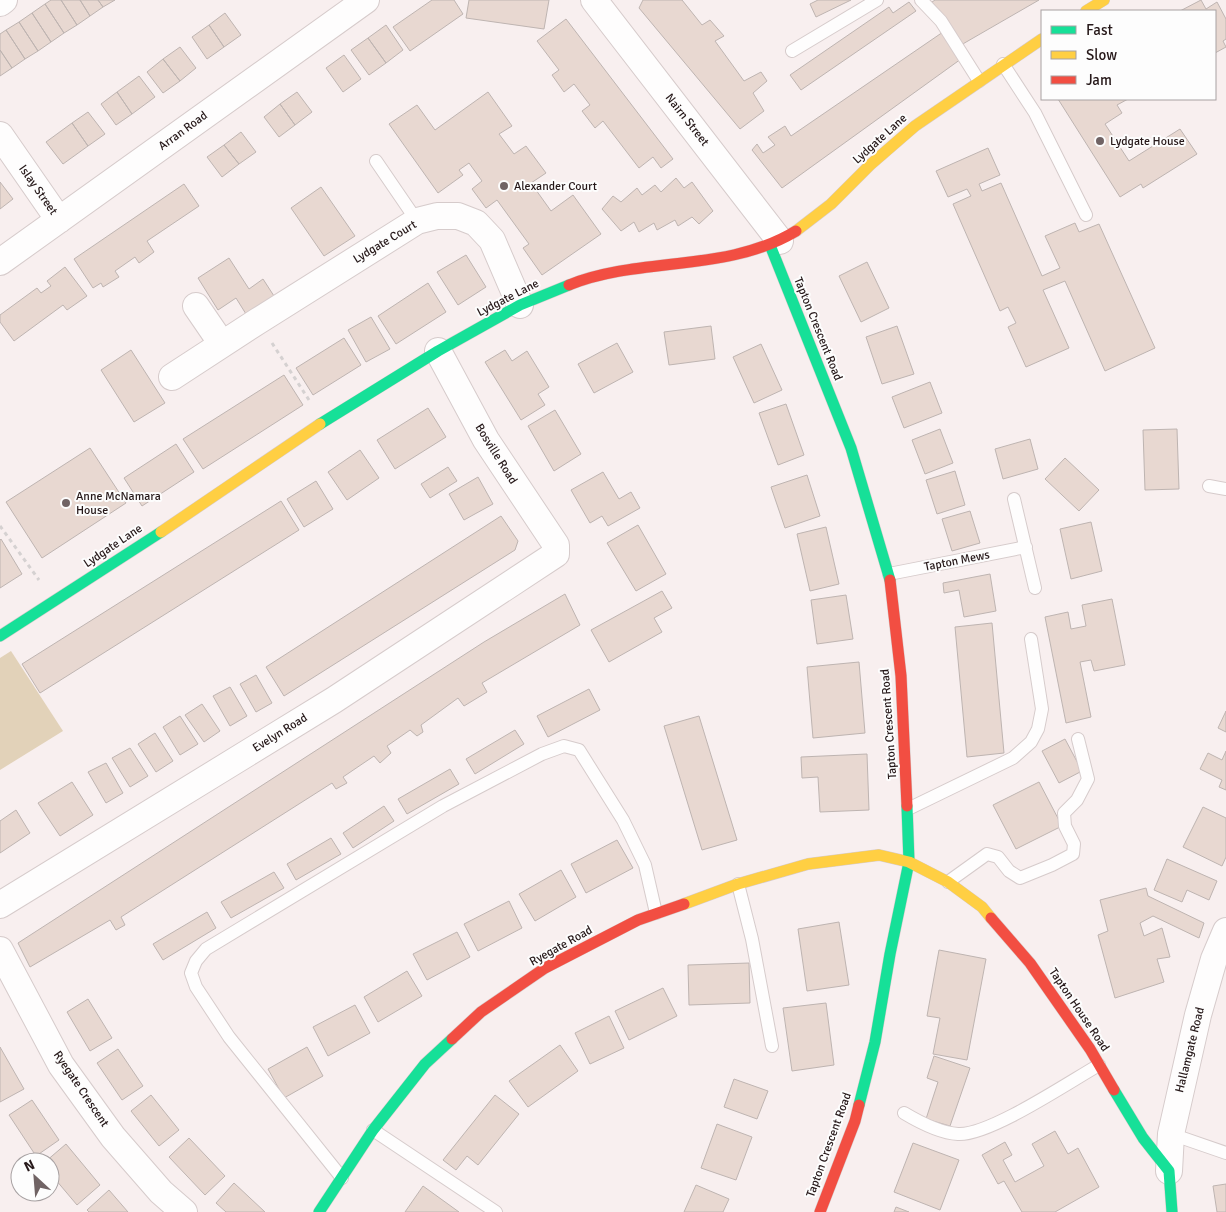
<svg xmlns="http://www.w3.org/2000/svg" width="1226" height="1212" font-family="Signika,sans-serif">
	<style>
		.green { fill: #e2d2b9 }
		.building { fill: #e8d8d1; stroke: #beb4b1 }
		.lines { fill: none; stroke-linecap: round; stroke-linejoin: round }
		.lane-casing { stroke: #d6cbcb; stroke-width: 14 }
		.street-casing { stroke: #d6cbcb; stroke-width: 28 }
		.fast-casing { stroke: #d6cbcb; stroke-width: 12 }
		.slow-casing { stroke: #d6cbcb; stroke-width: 12 }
		.jam-casing { stroke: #d6cbcb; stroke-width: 12 }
		.path { stroke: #d5d1d1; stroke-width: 3; stroke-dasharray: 4 4; stroke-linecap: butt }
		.lane { stroke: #fefdfd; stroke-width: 12 }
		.street { stroke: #fefdfd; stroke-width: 26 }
		.fast { stroke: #16e098; stroke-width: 11 }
		.slow { stroke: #ffcf43; stroke-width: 11 }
		.jam { stroke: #f24e42; stroke-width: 11 }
		.poi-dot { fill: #706364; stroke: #fdfdfd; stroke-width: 2 }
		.labels { text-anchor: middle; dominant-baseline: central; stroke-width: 4; stroke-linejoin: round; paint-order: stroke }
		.street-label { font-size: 12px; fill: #261819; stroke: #fdfdfd }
		.poi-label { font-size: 12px; fill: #261819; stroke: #fdfdfd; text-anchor: start }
	</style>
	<rect width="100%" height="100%" fill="#f8efef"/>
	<path class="green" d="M11,651l52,80 -63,39v-112z"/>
	<path class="building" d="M51,0h10l16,25 -13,8 -19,-29z
		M61,0h19l10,16 -13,9z
		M80,0h18l5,7 -13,9z
		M98,0h17l-12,7z
		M432,0h22l9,14 -53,37 -17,-24z
		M469,0h80l-5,29 -78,-11z
		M643,0h39l20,25 8,-5 14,16 -9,5 29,40 17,-9 6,9 -14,12 11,18 -24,18 -101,-121z
		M818,0h33l-35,17 -6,-13z
		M935,0h104l-78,45 -29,-43z
		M1201,0l5,9 11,-7 9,17v20l-3,2 3,6 -11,6v-42h-35z
		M909,2l7,9 -115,79 -11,-15 99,-68 4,6z
		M45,4l19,29 -13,9 -19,-29z
		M32,13l19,29 -13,9 -19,-29z
		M225,13l16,22 -17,12 -15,-22z
		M566,19l107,140 -12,9 -8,-11 -14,11 -36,-47 -8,7 -13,-17 8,-6 -16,-21 -10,8 -12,-17 7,-5 -22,-29z
		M19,22l19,29 -13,8 -19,-29z
		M209,25l15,22 -17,12 -15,-22z
		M386,25l17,25 -17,13 -18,-25z
		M6,30l19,29 -13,9 -12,-18v-16z
		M943,32l18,27 -179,129 -30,-38 5,-6 6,9 12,-8 -7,-8 17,-11 6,10z
		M368,38l18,25 -17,12 -18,-25z
		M180,47l16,21 -16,13 -17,-22z
		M0,50l12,18 -12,8z
		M344,55l17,24 -18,13 -17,-24z
		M163,59l17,22 -17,12 -16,-21z
		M139,76l16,21 -23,17 -15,-22z
		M117,92l15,22 -16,11 -15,-21z
		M297,92l15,20 -17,13 -15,-21z
		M488,92l24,34 -13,8 15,20 12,-8 20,27 -15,10 20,28 22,-16 28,39 -59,41 -19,-27 6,-4 -32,-44 -11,8 -14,-19 10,-8 -13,-18 -10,7 4,5 -25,18 -49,-69 28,-19 18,25z
		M1058,99h70l-11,6 5,8 -17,11 24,37 51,-32 17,25 -54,34 -2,-4 -21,13z
		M280,104l15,21 -16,12 -15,-20z
		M88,112l17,22 -17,12 -16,-23z
		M72,123l16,23 -25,18 -17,-22z
		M241,132l15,20 -17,12 -15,-19z
		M224,145l15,19 -17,13 -15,-20z
		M988,148l12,27 -21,9 3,7 19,-8 41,93 18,-8 -15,-32 30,-13 4,9 20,-8 56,124 -50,23 -40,-90 -22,9 26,58 -43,19 -18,-40 8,-4 -8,-16 -8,4 -47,-107 18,-8 -4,-7 -19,8 -12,-26z
		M676,178l8,10 8,-6 21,29 -14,13 -7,-7 -14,9 -3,-6 -18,10 -3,-7 -15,9 -5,-10 -13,9 -19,-22 11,-13 8,6 16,-14 5,7 13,-10 6,7z
		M0,182l13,17 -13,10z
		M184,184l15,22 -52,35 7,11 -15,11 -4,-6 -20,14 4,6 -16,10 -2,-4 -8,5 -19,-29z
		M321,187l34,49 -31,20 -33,-48z
		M466,255l20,32 -28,18 -21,-33z
		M229,258l20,31 14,-10 11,17 -28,18 -10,-16 -18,12 -20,-32z
		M867,262l22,46 -28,14 -22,-46z
		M65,267l22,29 -20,14 -4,-5 -49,36 -14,-19v-7l37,-27 4,5 10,-7 -4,-5z
		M428,283l18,29 -50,32 -18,-28z
		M371,317l19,32 -24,13 -18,-32z
		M711,326l4,33 -46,6 -5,-33z
		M897,326l17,48 -32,10 -16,-47z
		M344,338l17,27 -48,30 -17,-27z
		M617,343l16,29 -39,21 -16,-29z
		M761,344l21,46 -28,13 -21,-46z
		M131,350l34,53 -31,19 -33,-52z
		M505,350l7,11 15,-10 22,36 -11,7 7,11 -24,15 -36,-58z
		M284,375l19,30 -100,64 -20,-30z
		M930,382l12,31 -38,15 -12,-31z
		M786,404l18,51 -26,10 -19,-52z
		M428,408l18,29 -51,32 -18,-29z
		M555,410l26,44 -27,17 -26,-45z
		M940,429l13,34 -28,11 -13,-34z
		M1177,429l2,60 -34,1 -2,-60z
		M1030,439l8,30 -35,10 -8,-30z
		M176,444l18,28 -52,34 -18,-28z
		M90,448l36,55 -84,55 -36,-56z
		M360,450l19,28 -32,22 -19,-28z
		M1065,458l34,32 -20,21 -34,-32z
		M448,467l9,14 -27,17 -9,-14z
		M955,471l10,34 -28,9 -11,-34z
		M603,472l16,27 12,-7 9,16 -32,18 -6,-10 -12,7 -19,-33z
		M807,475l13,41 -35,12 -14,-41z
		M478,477l15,27 -29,16 -15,-26z
		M316,481l17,28 -29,18 -17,-28z
		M281,501l18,29 -259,163 -18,-29z
		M970,511l10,32 -28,8 -10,-32z
		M501,516l17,25 -3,9 -231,146 -18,-29z
		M1091,522l11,49 -31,8 -11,-50z
		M638,525l28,49 -30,17 -29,-48z
		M826,527l13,57 -29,7 -13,-57z
		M1,539l21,35 -22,14v-48z
		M990,574l6,37 -32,6 -5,-27 -15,3 -1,-10z
		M662,591l10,17 -18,10 8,14 -53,30 -18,-32z
		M565,594l15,31 -98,58 5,9 -23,14 -6,-8 -37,27 2,7 -6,4 -7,-6 -23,16 4,7 -11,10 -6,-7 -31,21 4,6 -11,6 -4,-6 -211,134 4,8 -9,5 -6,-10 -80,47 -12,-24 466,-301z
		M846,595l7,44 -36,5 -6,-44z
		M1112,599l13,66 -31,6 -3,-11 -11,2 11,55 -25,6 -21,-106 23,-5 3,17 15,-3 -4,-21z
		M992,623l12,130 -37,4 -12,-130z
		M859,662l6,71 -52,5 -6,-71z
		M256,675l16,28 -16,9 -16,-28z
		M230,687l17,29 -17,10 -17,-30z
		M589,689l11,21 -52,27 -11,-21z
		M202,704l18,27 -16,11 -19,-27z
		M1226,711v21l-8,-4z
		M180,716l18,28 -18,11 -17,-28z
		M699,716l38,124 -35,10 -38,-124z
		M515,730l9,14 -49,30 -9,-15z
		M155,733l18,28 -17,11 -18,-28z
		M1065,739l17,32 -23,12 -17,-32z
		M130,748l18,28 -18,11 -18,-29z
		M1226,751v39l-7,-3 3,-7 -22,-11 8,-16 14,7z
		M867,754l2,56 -49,2 -2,-35 -16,1 -1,-21z
		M106,763l17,30 -17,10 -18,-31z
		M450,769l9,15 -52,30 -9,-15z
		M72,782l21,33 -33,21 -22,-33z
		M1039,782l23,44 -46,23 -23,-44z
		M384,806l10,15 -41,27 -10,-15z
		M1203,807l23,11v39l-4,9 -39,-19z
		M16,810l14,23 -30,20v-32z
		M331,838l10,16 -45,26 -9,-16z
		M617,840l16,28 -47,25 -15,-29z
		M1167,859l50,22 -8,19 -22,-10 -5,12 -28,-12z
		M561,870l15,27 -41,24 -16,-27z
		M274,872l10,16 -53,30 -10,-16z
		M1146,888l2,8 56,27 -5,15 -46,-22 -13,7 4,13 18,-8 8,29 -13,2 7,23 -49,16 -17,-63 10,-4 -8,-31z
		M509,901l13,27 -44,23 -14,-27z
		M207,912l9,16 -53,32 -10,-16z
		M839,922l10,63 -42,6 -9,-62z
		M457,932l13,25 -43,23 -14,-26z
		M939,950l47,9 -19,101 -34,-6 7,-36 -13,-2z
		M749,963l1,40 -61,2 -1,-40z
		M407,971l15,25 -44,26 -14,-25z
		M663,988l14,28 -48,24 -14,-29z
		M88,999l24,39 -22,13 -23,-39z
		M826,1003l8,62 -42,6 -9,-63z
		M355,1005l15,28 -42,23 -15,-29z
		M609,1016l15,32 -34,16 -15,-31z
		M560,1045l18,26 -50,36 -19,-26z
		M0,1047l24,42 -24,13z
		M307,1047l16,29 -39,22 -16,-29z
		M118,1049l25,37 -21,14 -25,-37z
		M934,1056l36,12 -20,58 -24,-7 12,-37 -11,-4z
		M734,1079l34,12 -11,28 -33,-12z
		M151,1095l28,35 -20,16 -28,-35z
		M495,1095l24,19 -41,51 -11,-9 -11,14 -13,-10z
		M32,1100l27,40 -23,16 -27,-41z
		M717,1124l35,13 -16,43 -35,-12z
		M1055,1131l13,23 10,-6 21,39 -44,25h-33l-18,-31 -6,3 -16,-29 23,-13 7,13 -9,5 12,22 29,-16 -12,-22z
		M189,1138l36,38 -20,19 -36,-38z
		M913,1143l46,17 -19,50 -46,-18z
		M66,1144l34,41 -23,20 -27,-32v-11h-5z
		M234,1183l31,29h-39l-10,-9z
		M1226,1184v28h-9l-4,-26z
		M696,1185l33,14 -6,13h-39z
		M423,1186l36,26h-54z
		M109,1190l19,22h-39l-2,-2z
		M896,1207l13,5h-15z"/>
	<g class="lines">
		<defs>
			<path id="lane" d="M921,0l20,21 38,60
				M792,51l85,-51
				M1003,64l32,49 51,102
				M376,161l41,60
				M1209,486l17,3
				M1014,499l21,89
				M889,574l137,-27
				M908,809l105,-51 18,-16 7,-13 4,-20 -11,-70
				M948,882l39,-28 11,3 11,14 11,7 32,-13 21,-11 1,-10 -9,-18 -1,-13 13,-13 11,-21 -10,-40
				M738,884l14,55 20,107
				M904,1113c15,9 36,20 54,21 31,2 111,-52 141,-69
				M373,1130l123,82
				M1171,1134l55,19
				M342,1178l-113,-141 -33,-50 -5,-14 5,-12 10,-12 237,-143 99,-52 22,-8 15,4 44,70 22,45 11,48"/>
			<path id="street" d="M594,0l186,241
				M0,3l4,-3
				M0,135l59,85
				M0,262l366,-262
				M196,306l26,38
				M172,377l86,-56 159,-100 20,-5h21l18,7 16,17 28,65
				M0,905l334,-205 222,-146v-9l-70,-105 -48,-89
				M0,950l61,115 52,72 48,55 23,20
				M1169,1171l2,-37 27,-119 16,-56 12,-28"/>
			<path id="fast" d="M770,245l81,203 39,132
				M320,424l118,-73 82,-46 49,-20
				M0,636l161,-104
				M1114,1090l29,48 26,33 3,41
				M859,1105l16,-63 15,-88 19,-92 -2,-56
				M319,1212l54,-82 52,-66 27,-25"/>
			<path id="slow" d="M1086,11l18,-11
				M796,231l35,-27 39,-39 45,-39 127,-87
				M161,532l159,-108
				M684,904l54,-20 70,-20 71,-9 30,7 39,20 34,25 9,11"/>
			<path id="jam" d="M569,285c72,-29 158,-12 227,-54
				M890,580l11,96 6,130
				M991,918l39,45 60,86 24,41
				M452,1039l29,-27 64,-44 93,-48 46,-16
				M820,1212l35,-91 4,-16"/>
		</defs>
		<use href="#lane" class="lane-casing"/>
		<use href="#street" class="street-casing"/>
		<use href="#fast" class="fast-casing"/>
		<use href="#slow" class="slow-casing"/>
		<use href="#jam" class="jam-casing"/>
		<path class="path" d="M272,343l37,57
			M0,526l39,54"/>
		<use href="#lane" class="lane"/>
		<use href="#street" class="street"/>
		<use href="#fast" class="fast"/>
		<use href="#slow" class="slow"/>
		<use href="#jam" class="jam"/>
	</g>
	<g class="poi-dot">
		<circle cx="1100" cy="141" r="5"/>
		<circle cx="504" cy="186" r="5"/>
		<circle cx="66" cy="503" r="5"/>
	</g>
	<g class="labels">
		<g class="street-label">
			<text transform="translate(687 120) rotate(52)">Nairn Street</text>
			<text transform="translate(183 131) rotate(-36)">Arran Road</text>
			<text transform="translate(880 139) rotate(-42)">Lydgate Lane</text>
			<text transform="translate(38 190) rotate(55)">Islay Street</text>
			<text transform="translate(385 242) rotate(-31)">Lydgate Court</text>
			<text transform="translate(508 298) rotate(-27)">Lydgate Lane</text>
			<text transform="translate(818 329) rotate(68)">Tapton Crescent Road</text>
			<text transform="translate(496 454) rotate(58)">Bosville Road</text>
			<text transform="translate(113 546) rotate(-34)">Lydgate Lane</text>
			<text transform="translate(957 561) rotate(-11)">Tapton Mews</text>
			<text transform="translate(889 724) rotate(-94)">Tapton Crescent Road</text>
			<text transform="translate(280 733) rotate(-32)">Evelyn Road</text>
			<text transform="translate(561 946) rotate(-29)">Ryegate Road</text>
			<text transform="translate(1079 1010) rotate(56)">Tapton House Road</text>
			<text transform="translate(1190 1050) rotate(-76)">Hallamgate Road</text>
			<text transform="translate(81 1089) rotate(56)">Ryegate Crescent</text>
			<text transform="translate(829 1145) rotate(-70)">Tapton Crescent Road</text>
		</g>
		<g class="poi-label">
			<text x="1110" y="141">Lydgate House</text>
			<text x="514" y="186">Alexander Court</text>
			<text x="76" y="496">Anne McNamara<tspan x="76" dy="14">House</tspan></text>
		</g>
	</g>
	<rect x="1041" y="10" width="175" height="90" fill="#fdfdfd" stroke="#a7a1a2"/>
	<rect x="1051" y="26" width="25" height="8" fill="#16e098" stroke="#a7a1a2"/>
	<text x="1086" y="35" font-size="15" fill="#261819">Fast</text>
	<rect x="1051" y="51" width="25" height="8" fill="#ffcf43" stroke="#a7a1a2"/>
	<text x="1086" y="60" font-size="15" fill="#261819">Slow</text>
	<rect x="1051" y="76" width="25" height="8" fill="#f24e42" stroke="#a7a1a2"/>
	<text x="1086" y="85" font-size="15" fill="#261819">Jam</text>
	<g transform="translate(35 1177) rotate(334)"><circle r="24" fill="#fdfdfd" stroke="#a7a1a2"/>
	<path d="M0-4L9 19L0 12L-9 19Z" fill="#706364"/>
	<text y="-8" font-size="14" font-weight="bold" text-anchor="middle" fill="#261819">N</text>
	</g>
</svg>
